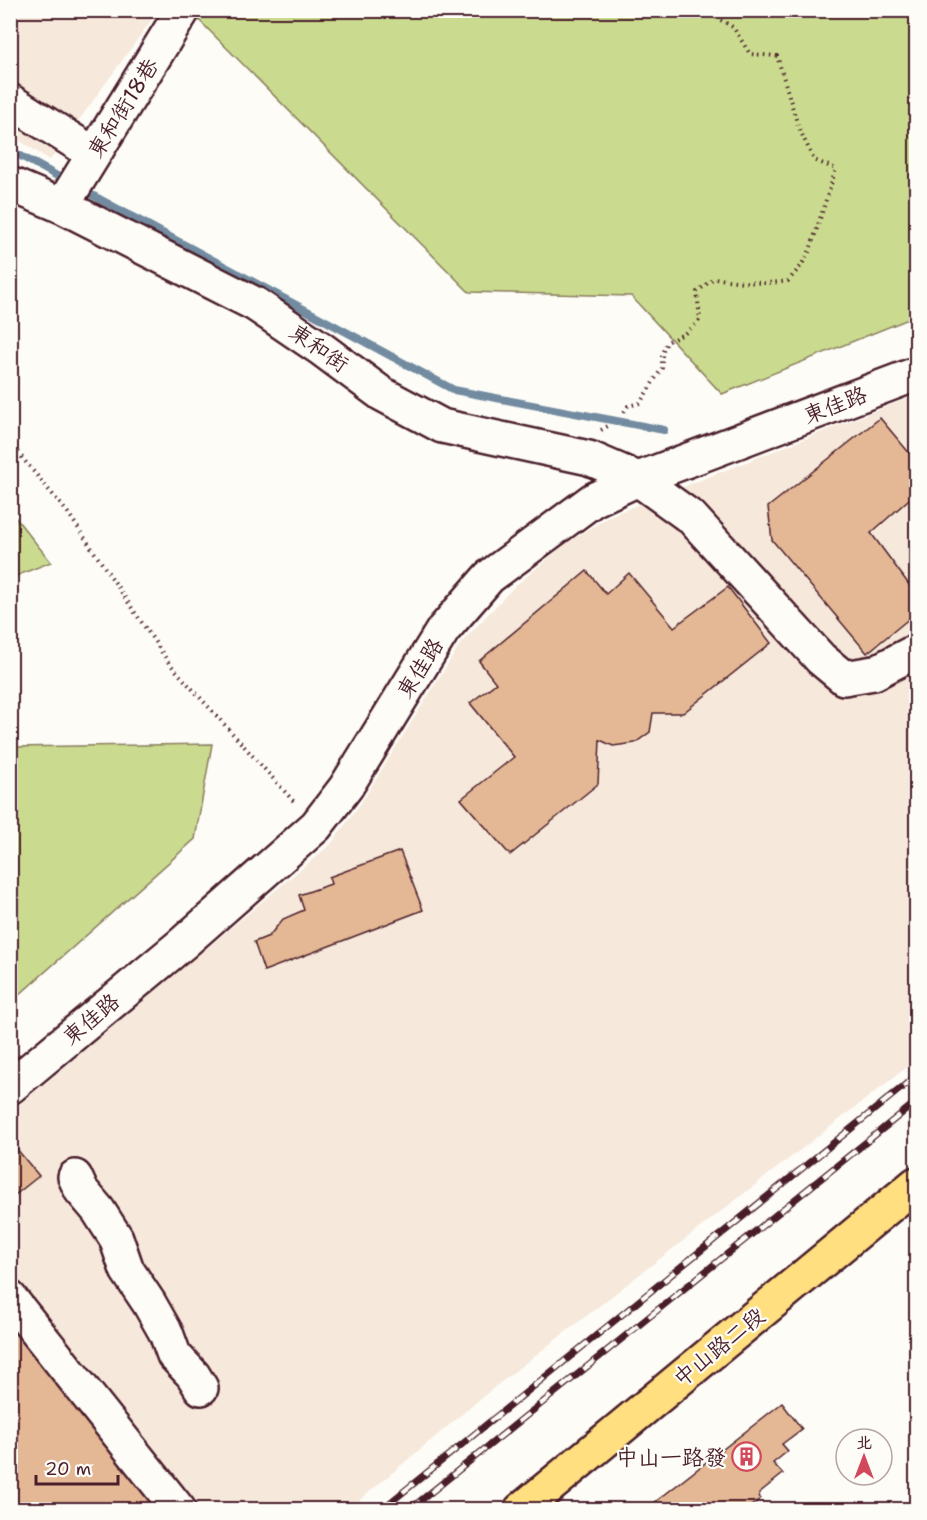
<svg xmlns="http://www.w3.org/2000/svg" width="927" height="1520" font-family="'Shantell Sans','LXGW WenKai TC',sans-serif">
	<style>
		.built { fill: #f6e8da }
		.green { fill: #cadb8f; stroke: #8a7d5d; stroke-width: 1.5 }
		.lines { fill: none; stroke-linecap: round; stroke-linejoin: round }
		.stream { stroke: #728ba0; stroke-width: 8 }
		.building { fill: #e4b895; stroke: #4a1f2b; stroke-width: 1.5 }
		.minor-casing { stroke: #4a1f2b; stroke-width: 38 }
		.major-casing { stroke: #4a1f2b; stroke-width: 38 }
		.path { stroke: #4a1f2b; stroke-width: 4; stroke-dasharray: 1.5 4.5; stroke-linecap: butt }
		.minor { stroke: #fdfcf7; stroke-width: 33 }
		.major { stroke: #ffdf80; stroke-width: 33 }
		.rail-casing { stroke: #4a1f2b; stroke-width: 7 }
		.rail { stroke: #fdfcf7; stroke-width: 4.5; stroke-dasharray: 14; stroke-linecap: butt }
		.labels { text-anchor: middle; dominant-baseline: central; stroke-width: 4.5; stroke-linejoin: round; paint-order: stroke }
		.street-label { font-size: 22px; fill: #4a1f2b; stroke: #fdfcf7 }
		.poi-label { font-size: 22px; fill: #4a1f2b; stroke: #fdfcf7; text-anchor: end }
	</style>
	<rect width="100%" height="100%" fill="#fdfcf7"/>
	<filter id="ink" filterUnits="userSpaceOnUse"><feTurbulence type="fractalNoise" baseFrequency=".0167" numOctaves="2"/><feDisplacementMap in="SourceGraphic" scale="12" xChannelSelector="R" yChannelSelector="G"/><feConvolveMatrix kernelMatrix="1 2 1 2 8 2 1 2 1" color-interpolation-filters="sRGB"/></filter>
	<g filter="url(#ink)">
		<path class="built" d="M10,11h148l-108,149 -39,-25z
			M916,395v665l-424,329 -143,120 -338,1v-398l320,-268 30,-41 100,-160 53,-56 54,-45 44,-27z"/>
		<path class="green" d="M190,11h726v305l-194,78 -91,-98 -162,-4z
			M10,511l41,51 -40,16h-1z
			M212,744l-17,95 -184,163v-255z"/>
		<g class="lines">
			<path class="stream" d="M10,150l58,32
				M79,188l375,202 210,40"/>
		</g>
		<path class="building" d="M880,418l36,43v32l-45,40 45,61v19l-49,40 -95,-113 -4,-33z
			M587,571l19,23 23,-21 45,54 54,-40 43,56 -88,70h-30l-3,19 -15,11 -22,3 -13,-6 -2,44 -88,71 -49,-56 53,-42 -44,-54 26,-20 -17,-22z
			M400,851l23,59 -159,61 -10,-29 15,-6 14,-17 21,-9 -5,-15 32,-11 -2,-7z
			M16,1148l23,28 -29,23v-47z
			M10,1326l64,78 89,106h-153z
			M782,1403l20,26 -20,15 6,7 -15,12 10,11 -24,19 1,6 -14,11h-101z"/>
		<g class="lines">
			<defs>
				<path id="minor" d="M10,101l84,53
					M10,184l52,22 193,98 65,44 62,46 60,32 147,32 49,21 54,39 129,141 23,19 30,-5 42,-22
					M62,206l121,-196
					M10,1087l172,-143 134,-118 30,-39 97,-157 46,-53 104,-77 45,-21 278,-105
					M75,1177l6,13 17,20 18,28 11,32 22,33 17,30 8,22 19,20 8,13
					M10,1298l169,212"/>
				<path id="major" d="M521,1510l395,-326"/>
			</defs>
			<use href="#minor" class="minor-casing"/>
			<use href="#major" class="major-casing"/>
			<path class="path" d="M705,16l7,-1
				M624,412l4,-6 12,-3 22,-35v-15l5,-11 17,-8 16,-14 -3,-28 17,-14c25,4 49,7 74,3l13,-15 9,-16 26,-81 -22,-9 -16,-34 -21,-70 -27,-2 -17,-27 -21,-12 3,-5
				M601,430l9,-5
				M10,443l58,70 101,150 127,141"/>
			<use href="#minor" class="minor"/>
			<use href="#major" class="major"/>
			<defs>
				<path id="rail" d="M381,1510l535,-434
					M409,1510l507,-408"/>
			</defs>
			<use href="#rail" class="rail-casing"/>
			<use href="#rail" class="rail"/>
		</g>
	</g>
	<defs>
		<symbol id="building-ring" viewBox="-11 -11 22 22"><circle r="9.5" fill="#fdfcf7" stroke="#d1495b" stroke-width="1.5"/><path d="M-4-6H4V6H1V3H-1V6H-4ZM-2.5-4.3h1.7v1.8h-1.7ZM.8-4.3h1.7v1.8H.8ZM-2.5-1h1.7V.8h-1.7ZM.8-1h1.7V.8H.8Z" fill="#d1495b"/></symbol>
	</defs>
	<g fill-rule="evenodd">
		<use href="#building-ring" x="730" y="1440" width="33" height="33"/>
	</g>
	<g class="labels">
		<g class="street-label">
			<text transform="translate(123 108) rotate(-58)">東和街18巷</text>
			<text transform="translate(319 348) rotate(35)">東和街</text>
			<text transform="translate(835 405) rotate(-21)">東佳路</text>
			<text transform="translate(420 668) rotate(-58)">東佳路</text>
			<text transform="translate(91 1019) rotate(-40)">東佳路</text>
			<text transform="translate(719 1347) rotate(-39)">中山路二段</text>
		</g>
		<g class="poi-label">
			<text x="726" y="1457">中山一路發</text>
		</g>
	</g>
	<rect width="927" height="1520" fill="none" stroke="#fdfcf7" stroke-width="36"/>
	<rect x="18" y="18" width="891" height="1484" fill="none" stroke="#4a1f2b" stroke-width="2" filter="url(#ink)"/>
	<g transform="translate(864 1457)"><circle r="28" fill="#fdfcf7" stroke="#b5a4a5" stroke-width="1.5"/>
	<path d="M0-4.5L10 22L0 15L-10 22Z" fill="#d1495b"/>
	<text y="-9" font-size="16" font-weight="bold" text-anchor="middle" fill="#4a1f2b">北</text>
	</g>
	<path d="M36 1475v9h82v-9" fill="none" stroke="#4a1f2b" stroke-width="3"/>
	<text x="45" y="1475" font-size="18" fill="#4a1f2b" stroke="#fdfcf7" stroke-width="4.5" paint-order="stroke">20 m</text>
</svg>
